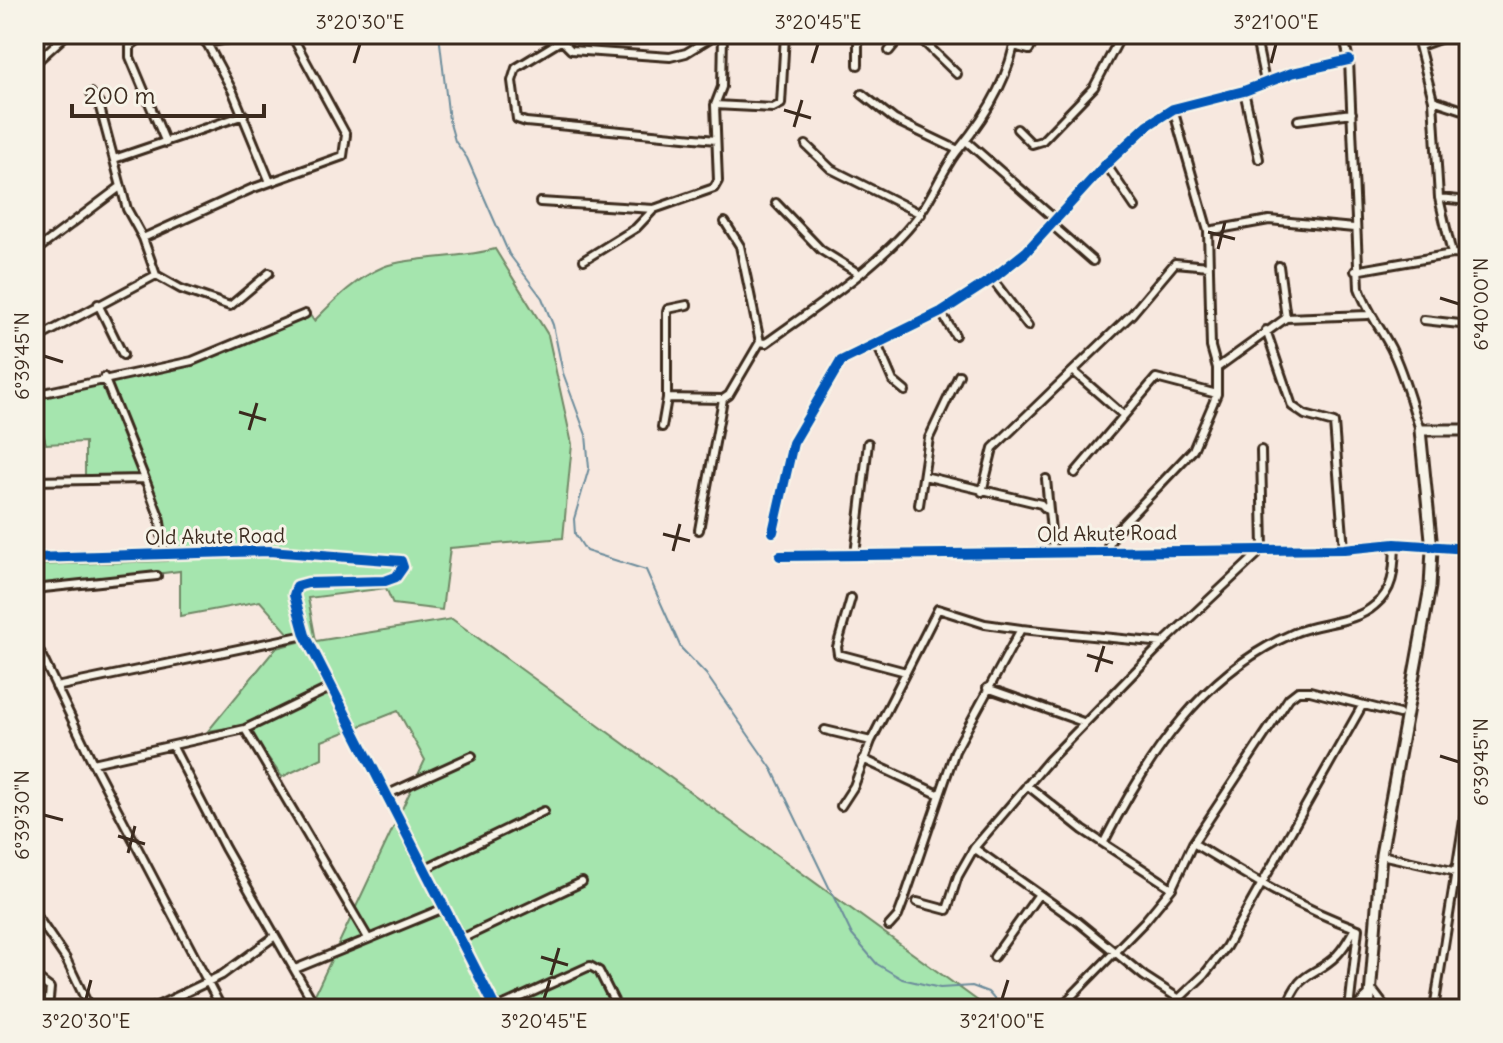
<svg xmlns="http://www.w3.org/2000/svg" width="1503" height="1043" font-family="Delius,sans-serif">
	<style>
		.green { fill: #a5e5ae; stroke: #708866; stroke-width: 2 }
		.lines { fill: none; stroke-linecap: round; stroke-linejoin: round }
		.stream { stroke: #6c8c9b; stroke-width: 2 }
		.street-casing { stroke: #3b2a1e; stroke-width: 12 }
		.secondary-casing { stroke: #3b2a1e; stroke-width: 15 }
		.street { stroke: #f7f3e8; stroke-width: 6 }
		.secondary { stroke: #f7f3e8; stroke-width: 9 }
		.cycleway-casing { stroke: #f7f3e8; stroke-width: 15 }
		.cycleway { stroke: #0057b8; stroke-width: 10 }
		.ticks { fill: none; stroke: #3b2a1e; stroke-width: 3 }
		.labels { text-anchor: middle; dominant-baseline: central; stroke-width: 6; stroke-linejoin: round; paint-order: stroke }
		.street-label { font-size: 20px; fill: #3b2a1e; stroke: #f7f3e8 }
		.neatline { fill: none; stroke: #3b2a1e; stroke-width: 3 }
		.ticks-label { font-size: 20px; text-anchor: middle; fill: #3b2a1e }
	</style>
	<rect width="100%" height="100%" fill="#f7e8df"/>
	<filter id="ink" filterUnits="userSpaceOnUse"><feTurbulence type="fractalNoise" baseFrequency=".0125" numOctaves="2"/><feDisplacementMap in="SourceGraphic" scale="16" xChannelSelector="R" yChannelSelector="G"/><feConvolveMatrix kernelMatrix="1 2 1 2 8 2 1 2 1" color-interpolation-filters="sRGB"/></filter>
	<g filter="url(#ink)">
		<path class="green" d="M495,249l53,86 24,109 -9,94 -113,10 -8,62 -49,-6 -7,-16 -78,10 8,43 136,-22 537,390h-681l117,-249 -27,-49 -76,30v17l-40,19 -37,-52 -37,6 68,-83 30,-8 -17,-6 -29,-33 -80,15v-45l-146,18v-24l133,-4 -16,-79 -66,-1v-39l-39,2 -12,-45 145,-32 128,-56 7,10c21,-21 41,-42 69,-54 24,-10 81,-9 112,-18z"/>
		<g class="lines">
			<path class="stream" d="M439,34l10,86 6,21 12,17 42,96 33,44 11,27 10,48 23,62 3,33 -15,51 1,15 11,17 60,19 35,78 25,26 66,95 80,166 25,29 25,15 38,9 32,-2 16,6 15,17"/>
			<defs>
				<path id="street" d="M146,34l-16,12v11l36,86
					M202,34l31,58 37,90
					M555,34l16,16 99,7 16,-4 31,-19
					M572,34l-56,34 -4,13 5,38 9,3 190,18
					M916,34l41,40
					M1255,34l10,48
					M1343,34l6,26 10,228c8,23 21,39 32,60 13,26 20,55 29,82
					M1416,34l17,66 6,98 13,56
					M206,43l49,-9
					M1014,46l15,4 9,-16
					M1420,46l33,-12
					M889,51l14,-17
					M34,64l33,-30
					M858,65v-31
					M1244,91l15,68
					M862,94l33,26 63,30
					M1433,100l36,12
					M715,105l58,3 8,-4 4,-70
					M1298,120l54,-7
					M1017,129l15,15 10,-3 52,-54 28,-53
					M966,141l90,79
					M806,145l25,24 90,45
					M114,159l130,-44
					M1106,164l29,43
					M1439,198l30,3
					M540,202l114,7 60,-21 4,-7 -3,-76 7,-18 1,-53
					M776,203l45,47 37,23
					M1052,225l41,36
					M1208,231l61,-11 85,8
					M143,238l108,-49 92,-33 3,-21 -55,-101
					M34,252l86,-65
					M584,260l52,-32 18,-19
					M1279,266l7,52
					M1355,271l97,-17 17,1
					M156,275l25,14 49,17 39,-33
					M992,279l36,47
					M98,304l25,51
					M941,312l14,23
					M1424,320l45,5
					M1266,330l26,76 13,9 29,8 10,126
					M34,340l122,-65 -13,-37 -16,-29 -28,-105 -8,-11
					M760,342l6,1c47,-34 123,-84 155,-131 14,-20 23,-45 38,-63 27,-33 51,-72 57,-115
					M877,344l16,37 12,10
					M1217,368l69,-50 82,-3
					M1073,371l49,43
					M104,377l41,102
					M34,395l158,-34 113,-47
					M667,398l56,1
					M662,427l5,-29v-86l1,-3 19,-4
					M1075,473l81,-95 61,16
					M924,476l117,28 6,6
					M1046,479l7,73
					M34,481l111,-2 14,37 6,38
					M982,492l11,-44 139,-134 43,-51 34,3
					M919,505l10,-67 30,-63
					M699,530l24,-131 6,-4 31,-53 -20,-96 -15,-24
					M773,532l20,-89 48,-82 100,-49 51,-33 34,-27 80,-88 42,-39 25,-16 71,-18 48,-18 57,-13
					M1105,551l12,-21 76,-80 24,-56v-26l-6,-21 -3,-116 -35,-122
					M855,555l13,-112
					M780,556l564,-7 51,-5 74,5
					M34,558l235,-7 132,10 2,6 -7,10 -11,4 -77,2 -11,3 -3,9 11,40 191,374
					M34,589l123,-13
					M851,598l-14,49 1,7 68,18
					M34,640l59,123 129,246
					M56,687l249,-52
					M987,688l96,34
					M245,729l123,209
					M825,730l46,11
					M173,747l52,101 92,161
					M863,759l75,35
					M93,763l152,-34 87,-42
					M1027,785l56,45 89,58
					M386,795l86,-39
					M841,806l13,-20 17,-45 67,-132 47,15 36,5
					M1104,842c43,-85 99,-170 190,-209 25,-11 60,-9 81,-28 20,-16 19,-37 20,-61
					M1193,843c54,33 106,65 165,86l-9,80
					M974,848l103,73 67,55 51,33
					M1381,855l76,17
					M424,869l120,-58
					M917,902l30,8 11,-34 16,-28 75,-88 114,-117 100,-94 -2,-99
					M34,912l32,47 24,50
					M889,926l9,-10 6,-16 51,-149 66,-122 142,14
					M461,939l121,-57
					M994,957l45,-63
					M295,969l149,-61
					M34,976l16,12 -2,21
					M1371,988l12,16 -1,5
					M151,1009l71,-34 53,-39
					M495,1009l95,-43 9,5 19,38
					M1059,1009l86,-88 27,-33 21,-45 96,-145 9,-7h12l89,23
					M1168,1009l36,-34 22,-28 136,-241
					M1286,1009c13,-40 28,-31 51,-54 8,-8 13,-18 18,-27
					M1434,1009l35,-220"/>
				<path id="secondary" d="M1356,1009l14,-13
					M1369,1009l12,-154 49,-268 2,-38 -12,-119h49"/>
			</defs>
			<use href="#street" class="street-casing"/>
			<use href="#secondary" class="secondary-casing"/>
			<use href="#street" class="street"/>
			<use href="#secondary" class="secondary"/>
			<defs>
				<path id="cycleway" d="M773,532l20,-89 48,-82 100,-49 51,-33 34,-27 80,-88 42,-39 25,-16 71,-18 48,-18 57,-13
					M780,556l564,-7 51,-5 74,5
					M34,558l235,-7 132,10 2,6 -7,10 -11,4 -77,2 -11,3 -3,9 11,40 191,374"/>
			</defs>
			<use href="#cycleway" class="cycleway-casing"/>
			<use href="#cycleway" class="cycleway"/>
		</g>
	</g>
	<path class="ticks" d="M354,63l6,-19M812,63l6,-19M1271,63l5,-19M784,110l27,8M794,127l8,-27M1208,232l27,7M1218,249l7,-27M1440,298l19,6M44,356l19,6M239,412l27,8M249,430l8,-27M663,534l27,7M673,551l7,-27M1087,655l26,8M1096,672l8,-26M1440,756l19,6M44,815l19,5M118,836l27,8M128,853l7,-27M541,957l27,8M551,975l8,-27M86,999l5,-19M544,999l6,-19M1002,999l6,-19"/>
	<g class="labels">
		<g class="street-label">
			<text transform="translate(1107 533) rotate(-1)">Old Akute Road</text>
			<text transform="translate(215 536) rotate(-1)">Old Akute Road</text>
		</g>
	</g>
	<rect width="1503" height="1043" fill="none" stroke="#f7f3e8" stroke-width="88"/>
	<path d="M72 104v12h192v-12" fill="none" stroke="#3b2a1e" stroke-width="4"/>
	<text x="84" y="104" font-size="24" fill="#3b2a1e" stroke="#f7f3e8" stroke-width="6" paint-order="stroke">200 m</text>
	<rect x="44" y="44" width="1415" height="955" class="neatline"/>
	<g class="ticks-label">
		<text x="360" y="29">3°20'30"E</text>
		<text x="818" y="29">3°20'45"E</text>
		<text x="1276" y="29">3°21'00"E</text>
		<text transform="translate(1481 304) rotate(-90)" y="7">6°40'00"N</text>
		<text transform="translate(22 356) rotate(-90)" y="7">6°39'45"N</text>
		<text transform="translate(1481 762) rotate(-90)" y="7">6°39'45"N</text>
		<text transform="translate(22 815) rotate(-90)" y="7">6°39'30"N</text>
		<text x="86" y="1028">3°20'30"E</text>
		<text x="544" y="1028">3°20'45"E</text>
		<text x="1002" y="1028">3°21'00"E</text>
	</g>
</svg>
